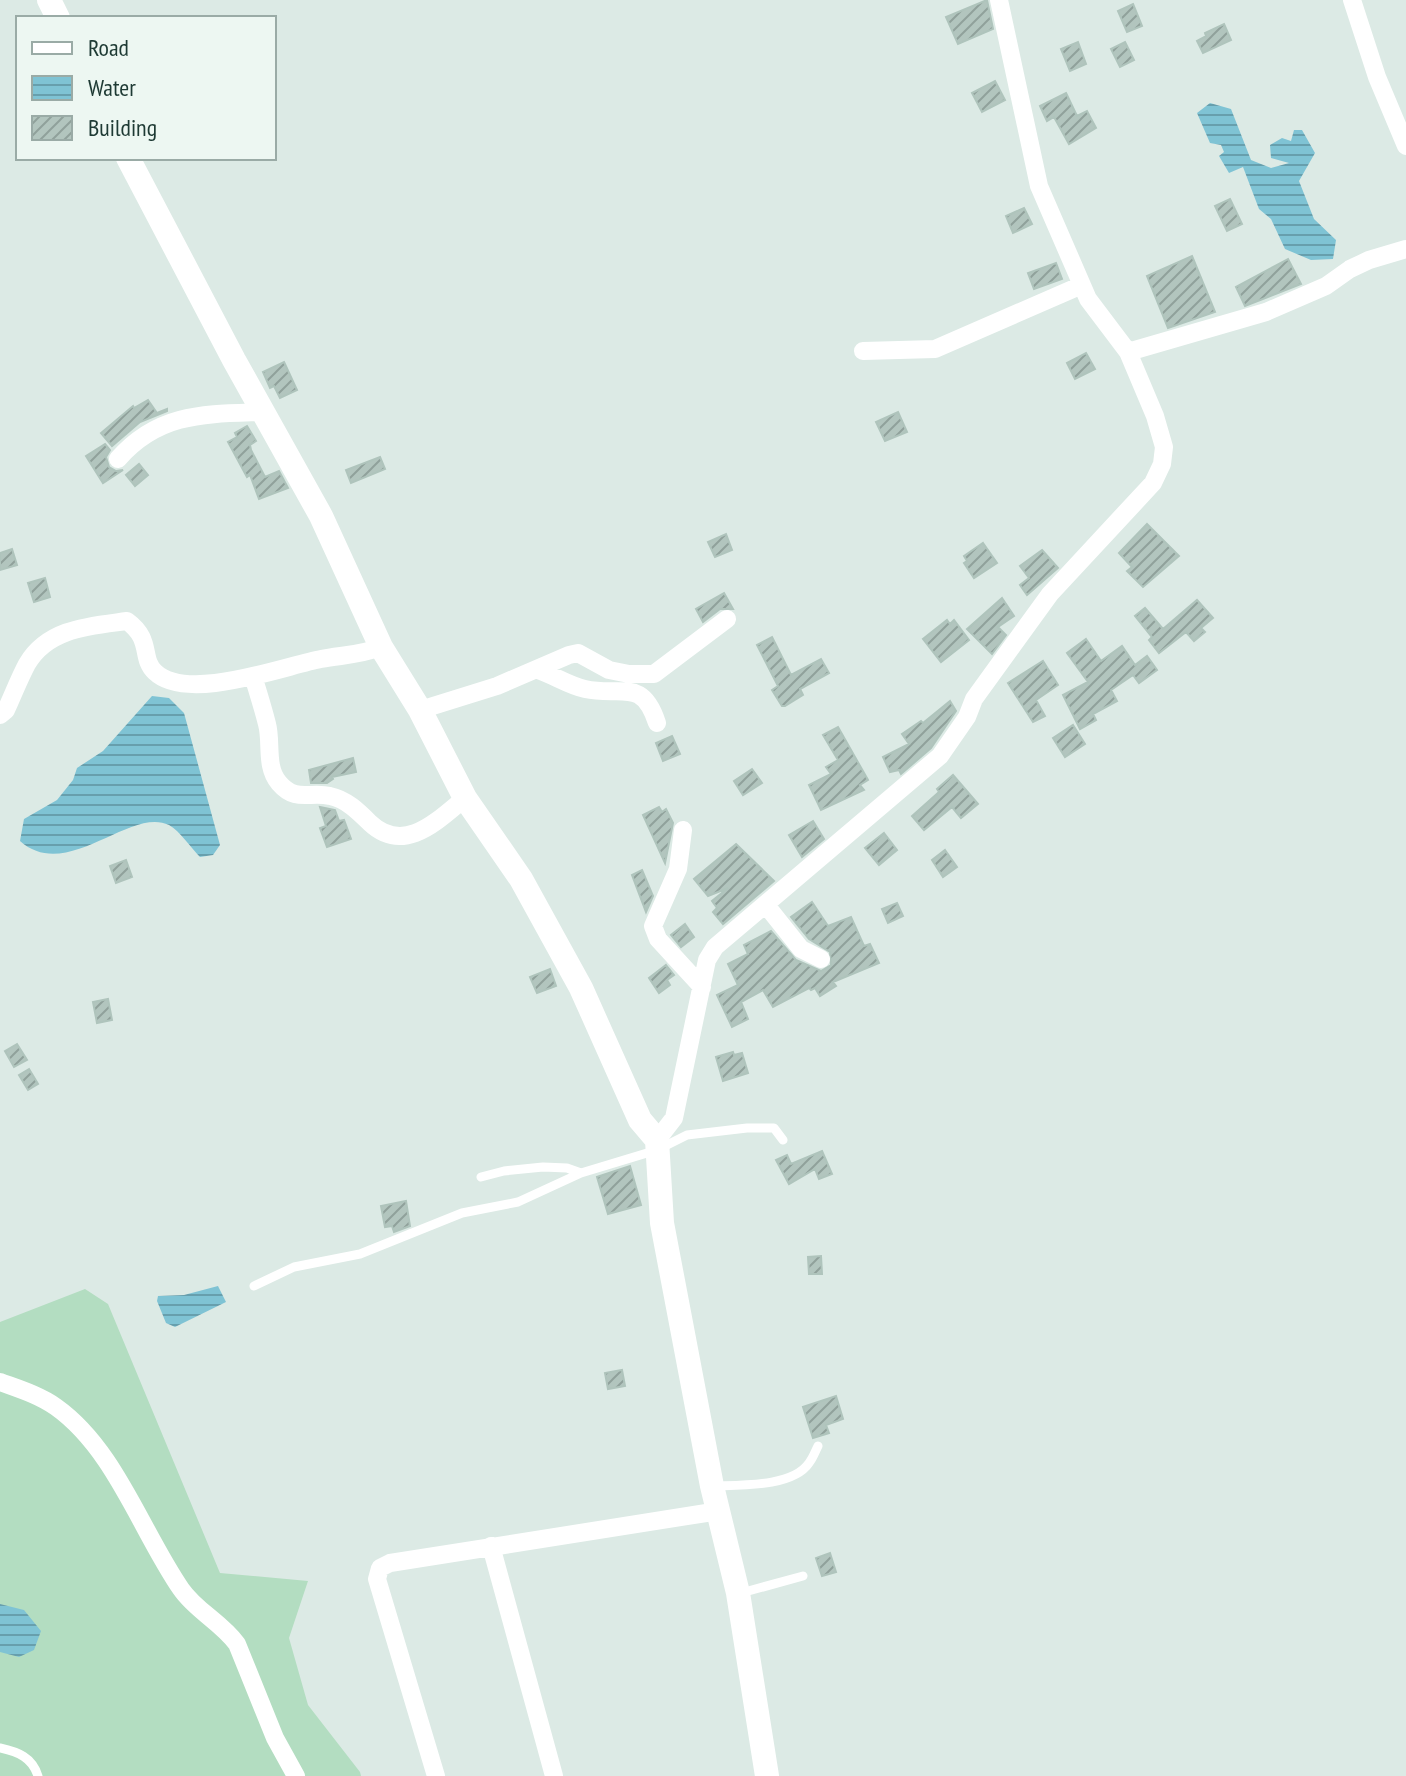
<svg xmlns="http://www.w3.org/2000/svg" width="1406" height="1776" font-family="'PT Sans Narrow',sans-serif">
	<style>
		.grass { fill: #b3ddc1 }
		.water { fill: url(#water-rules) }
		.building { fill: url(#building-hatch); stroke: #afc4bc; stroke-width: 2 }
		.lines { fill: none; stroke-linecap: round; stroke-linejoin: round }
		.service { stroke: #fff; stroke-width: 9 }
		.minor { stroke: #fff; stroke-width: 18 }
		.tertiary { stroke: #fff; stroke-width: 24 }
	</style>
	<defs>
		<pattern id="water-rules" width="6" height="5" patternUnits="userSpaceOnUse" patternTransform="scale(2)"><rect width="6" height="5" fill="#7fc3d4"/><path d="M0 2.5h6" fill="none" stroke="#679fad"/></pattern>
		<pattern id="building-hatch" width="6" height="6" patternUnits="userSpaceOnUse" patternTransform="scale(2)"><rect width="6" height="6" fill="#b2c5be"/><path d="M-1 1l2-2M0 6l6-6M5 7l2-2" fill="none" stroke="#90a19b"/></pattern>
	</defs>
	<rect width="100%" height="100%" fill="#dceae5"/>
	<path class="grass" d="M85,1289l23,15 112,269 88,8 -19,57 19,67 52,67 1,4h-361v-454z"/>
	<path class="water" d="M1210,103l21,6 20,51 20,8 18,-5 -18,-5 -1,-13 12,-7 9,3 3,-11h8l13,23 -16,28 15,38 22,21 -3,19 -22,1 -26,-11 -14,-30 -12,-10 -16,-42 -14,6 -10,-17 5,-4 -3,-7 -11,-2 -13,-30z
		M152,696l17,2 15,15 36,132 -7,10 -13,2c-9,-9 -20,-26 -31,-32 -39,-19 -102,58 -149,16l4,-22 33,-19 16,-20 4,-12 26,-17z
		M218,1286l8,16 -51,25 -9,-4 -9,-22 1,-5 26,-1z
		M0,1604l24,6 17,21 -7,19 -15,7 -19,-5z"/>
	<path class="building" d="M987,0l6,29 -35,15 -12,-27z
		M1133,4l9,22 -15,6 -9,-21z
		M1224,24l7,16 -28,13 -6,-12 9,-5 -1,-3z
		M1078,42l8,22 -16,7 -9,-22z
		M1125,42l9,18 -14,7 -9,-18z
		M995,81l10,19 -23,12 -10,-19z
		M1066,93l11,23 10,-5 9,17 -27,16 -15,-27 -7,4 -7,-15z
		M1230,199l12,25 -15,7 -12,-25z
		M1024,208l8,16 -19,9 -7,-17z
		M1192,256l23,56 -47,16 -21,-52z
		M1288,259l13,25 -56,22 -9,-19z
		M1056,263l6,16 -28,10 -6,-16z
		M1086,353l9,16 -20,10 -8,-16z
		M284,362l13,28 -17,8 -6,-12 -4,2 -7,-16z
		M148,400l9,13 10,-4v2l-27,11 -28,24 -11,-13 32,-27 1,2z
		M898,412l9,20 -22,9 -9,-19z
		M247,426l9,15 -6,4 1,5 14,27 14,-6 9,17 -29,11 -9,-24 -3,2 -19,-35 9,-5 -2,-4z
		M105,444l5,6 -4,7 3,10 7,4 7,-1 -20,13 -17,-27z
		M380,457l5,12 -34,14 -5,-13z
		M139,464l9,11 -13,11 -9,-11z
		M1147,524l32,32 -36,31 -16,-16 5,-4 -13,-14z
		M726,534l6,16 -17,7 -7,-15z
		M983,543l14,20 -23,15 -10,-15 3,-2 -3,-5z
		M12,549l5,16 -17,5v-17z
		M1042,550l16,18 -31,27 -7,-10 9,-7 -9,-12z
		M45,578l5,19 -16,5 -6,-19z
		M724,593l9,16h-13l-17,13 -7,-13z
		M1002,598l12,18 -16,11 8,8 -14,19 -25,-25z
		M1197,600l16,18 -12,10 4,4 -11,9 -8,-9 -27,21 -10,-13 3,-3 -17,-21 10,-8 18,21z
		M947,620l3,4 4,-4 15,20 -28,22 -18,-23z
		M772,637l19,38 30,-16 8,14 -29,16 3,6 -18,11h-3l-10,-16 6,-4 -21,-41z
		M1086,639l15,22 21,-15 13,19 12,-9 10,14 -18,13 -6,-8 -22,15 6,11 -24,13 3,6 -16,9 -17,-34 25,-13 -21,-29z
		M1043,661l15,24 -22,15 9,16 -12,6 -25,-39z
		M950,701l6,10 -25,37 -30,26 -2,-4 -9,2 -7,-15 26,-13 -7,-10 19,-13 2,2z
		M1073,725l12,19 -20,13 -12,-19z
		M838,727l30,53 -8,5 4,5 -43,20 -12,-25 22,-11 -5,-7 12,-7 -15,-25z
		M672,736l8,18 -17,7 -7,-18z
		M353,758l3,14 -24,5 1,2 -6,4h-16l-2,-13z
		M752,769l10,14 -19,12 -9,-14z
		M953,775l25,29 -17,14 -9,-11 -28,23 -12,-14 27,-24 -2,-3z
		M320,807l15,3 4,11 5,-1 7,19 -24,8 -7,-19 6,-2z
		M659,807l3,5 4,-3 7,14 -8,40 -22,-48z
		M813,821l11,18 -22,18 -13,-22z
		M884,833l13,17 -18,15 -14,-17z
		M736,844l38,37 -51,43 -10,-12 4,-4 -5,-7 16,-13 -20,8 -14,-17z
		M945,850l12,17 -14,10 -11,-17z
		M126,860l6,17 -16,6 -6,-17z
		M642,870l11,26 -7,16 -14,-37z
		M812,902l16,24 23,-9 13,29 6,-2 9,19 -46,19 3,4 -16,10 -5,-8 -4,2 -2,-2 -36,19 -10,-17 -22,12 7,17 -16,8 -15,-32 21,-10 -10,-21 20,-10 -4,-9 27,-14 25,29 25,11 10,-6 -1,-13 -21,-13 -18,-22z
		M897,903l6,13 -15,7 -6,-14z
		M685,924l9,13 -13,10 -10,-12z
		M666,965l8,10 -7,5 3,5 -11,8 -10,-15z
		M550,969l6,17 -19,7 -7,-16z
		M108,999l4,21 -15,3 -4,-21z
		M17,1044l10,16 -13,7 -9,-16z
		M733,1052l1,3 8,-2 6,20 -25,8 -7,-24z
		M29,1069l9,15 -10,6 -9,-15z
		M822,1151l10,23 -13,5 -4,-10 -26,15 -13,-24 11,-5 4,9z
		M630,1166l11,39 -33,9 -11,-37z
		M406,1201l4,25 -16,6 -2,-6 -7,1 -4,-21z
		M821,1256l1,18h-13l-1,-17z
		M622,1370l3,16 -17,3 -3,-16z
		M836,1396l7,23 -17,6 3,8 -16,5 -10,-31z
		M830,1553l6,19 -14,4 -6,-18z"/>
	<g class="lines">
		<path class="service" d="M481,1177l23,-6 39,-4 24,1 14,5 76,-23 30,-15 60,-7h27l9,12
			M254,1286l40,-19 66,-13 102,-41 56,-11 63,-29
			M714,1486c26,-1 79,1 95,-23 4,-5 6,-11 9,-17
			M741,1593l62,-17
			M0,1748c18,4 32,9 38,28"/>
		<path class="minor" d="M1352,0l25,77 29,69
			M863,351l72,-2 147,-64
			M1128,352l138,-40 60,-26 24,-17 19,-9 37,-11
			M118,459c41,-47 88,-45 145,-47
			M538,670c15,5 32,16 47,19 37,8 57,-12 72,34
			M253,676c5,16 10,32 14,48 5,18 -2,43 12,59 17,20 31,8 51,13 16,3 29,16 40,27 34,32 67,-2 95,-25
			M420,710l77,-24 72,-31 9,-2 31,17 20,4h25l73,-55
			M0,715l6,-5c7,-15 13,-31 21,-46 21,-36 63,-38 100,-43 26,19 13,37 28,51 32,31 129,-6 166,-13 21,-4 40,-4 60,-12
			M683,830l-5,39 -25,57 5,13 44,48
			M766,905l35,44 20,10
			M657,1140l17,-22 33,-158 8,-13 225,-191 27,-39 7,-18 76,-105 103,-111 9,-19 2,-17 -9,-31 -27,-64 -40,-53 -49,-113 -40,-186
			M0,1382c19,7 39,13 56,25 59,42 85,124 125,182 15,22 40,33 56,55l38,94 21,38
			M491,1546l63,230
			M436,1776l-59,-197 3,-11 10,-5 329,-52"/>
		<path class="tertiary" d="M49,0l9,18
			M128,158l106,202 87,156 60,131 39,63 45,88 56,81 60,109 59,132 17,20 5,83 50,263 26,107 29,183"/>
	</g>
	<rect x="16" y="16" width="260" height="144" fill="#edf7f2" stroke="#9aaba6" stroke-width="2"/>
	<rect x="32" y="42" width="40" height="12" fill="#ffffff" stroke="#9aaba6" stroke-width="2"/>
	<text x="88" y="56" font-size="24" fill="#1e3a34">Road</text>
	<rect x="32" y="76" width="40" height="24" fill="url(#water-rules)" stroke="#9aaba6" stroke-width="2"/>
	<text x="88" y="96" font-size="24" fill="#1e3a34">Water</text>
	<rect x="32" y="116" width="40" height="24" fill="url(#building-hatch)" stroke="#9aaba6" stroke-width="2"/>
	<text x="88" y="136" font-size="24" fill="#1e3a34">Building</text>
</svg>
